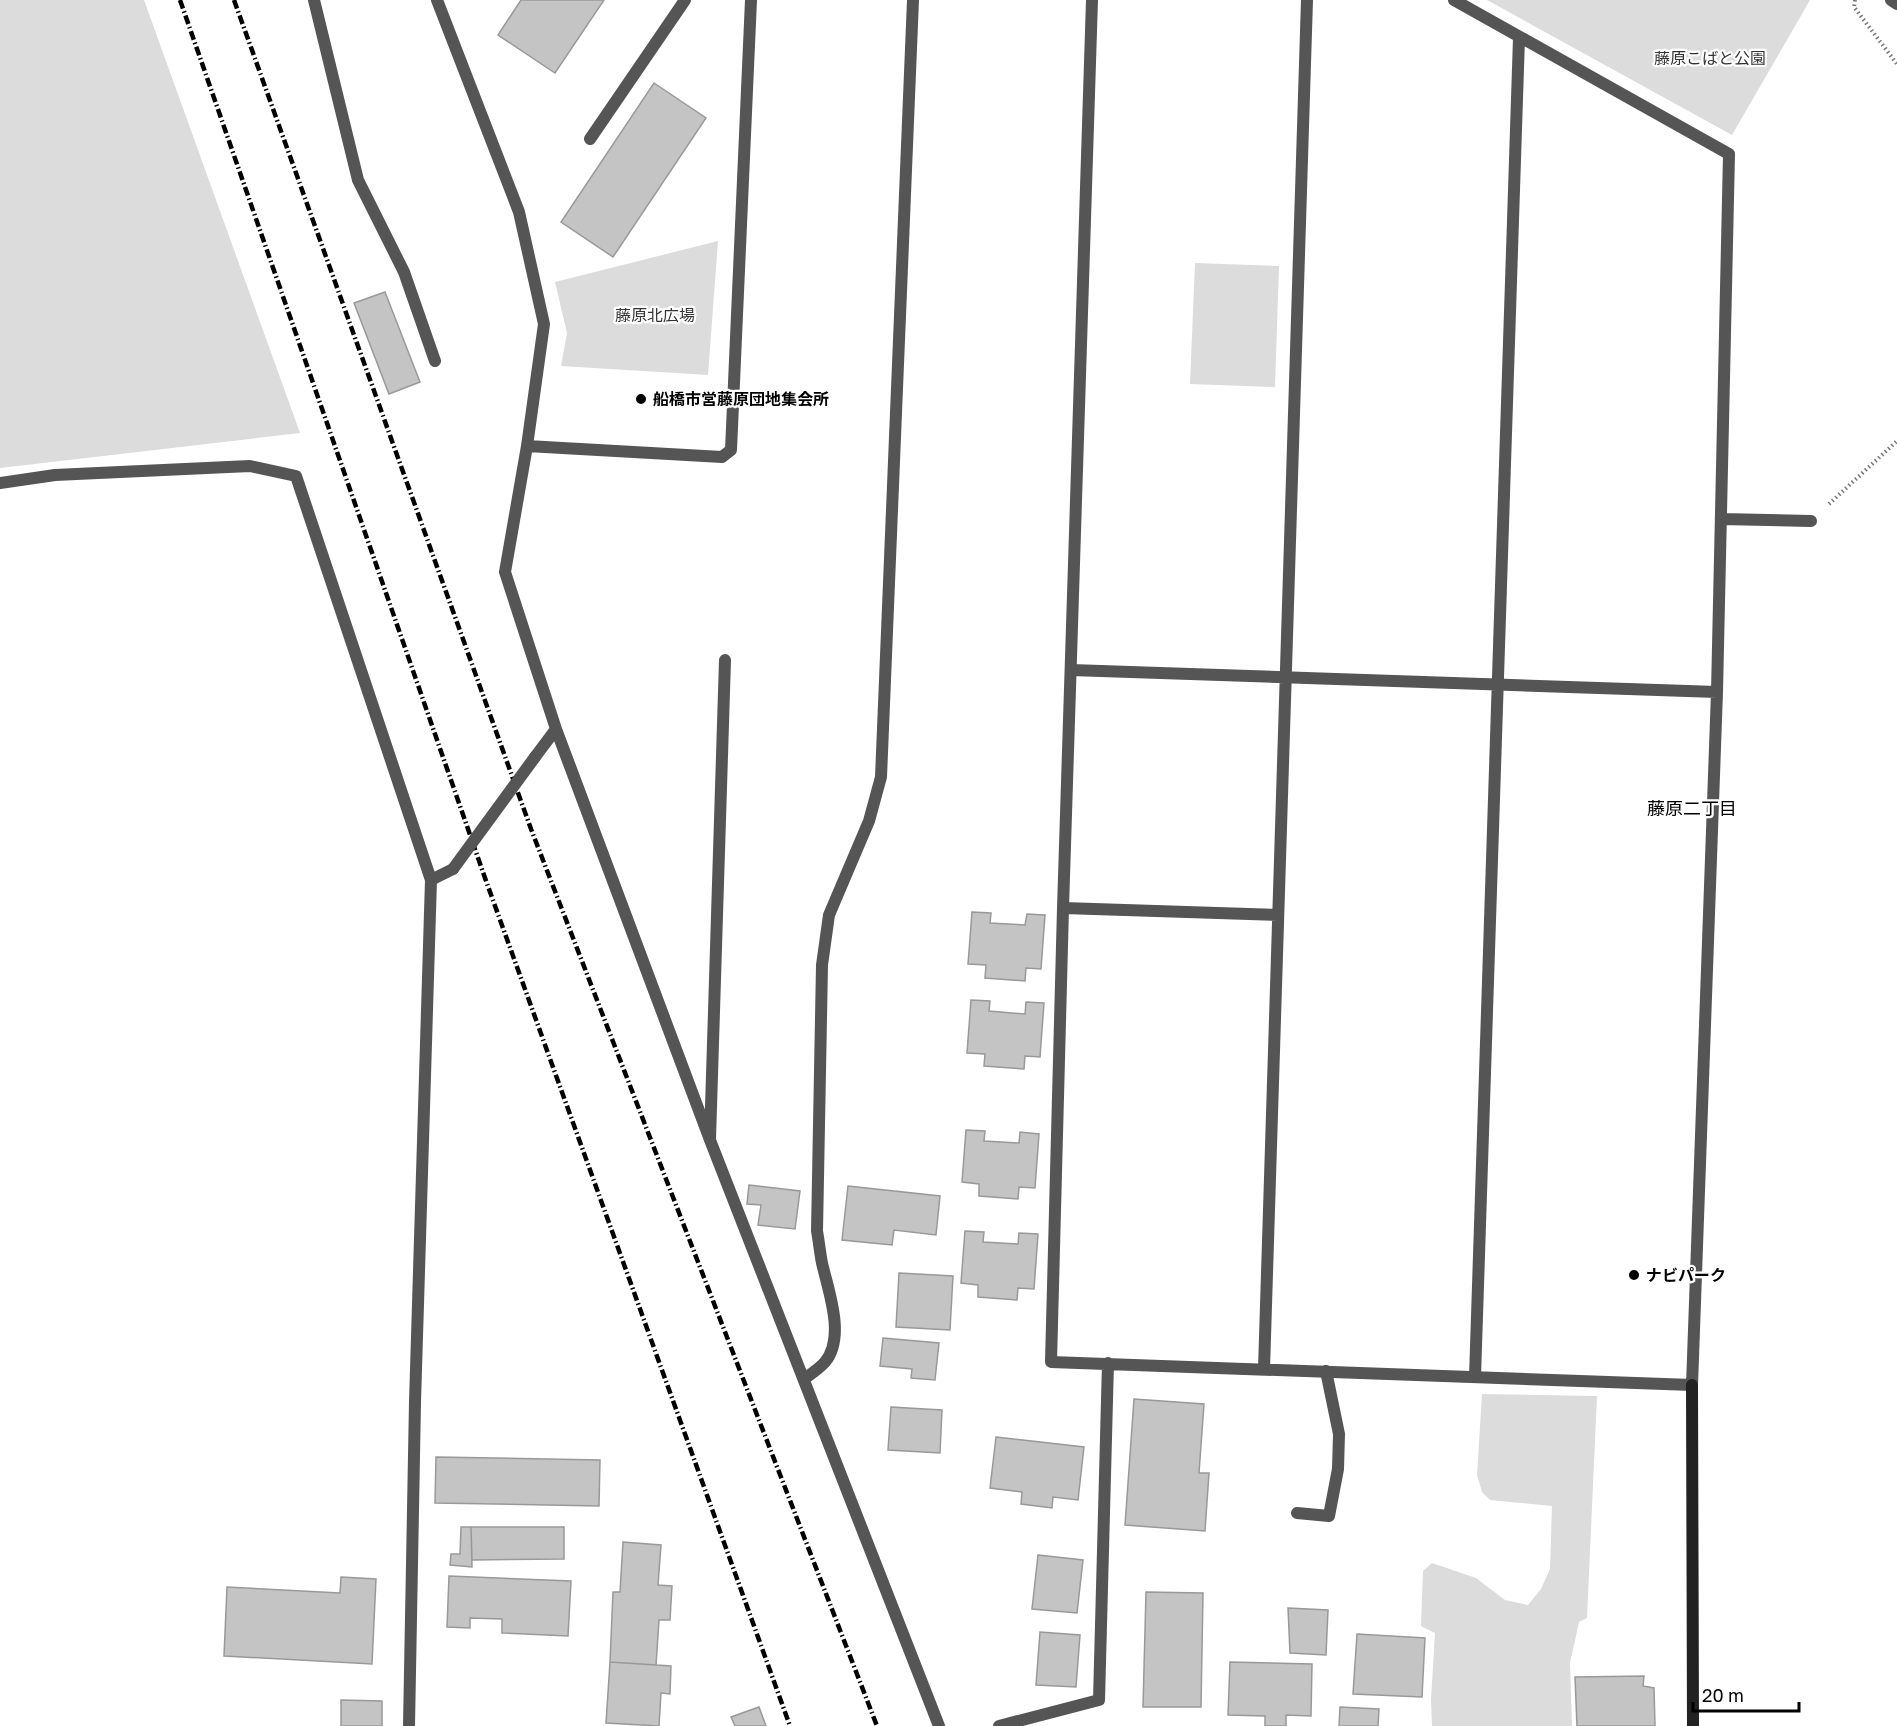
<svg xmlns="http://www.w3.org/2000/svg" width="1897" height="1726" font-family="'Golos Text','Noto Sans JP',sans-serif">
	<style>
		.green { fill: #dcdcdc }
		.building { fill: #c4c4c4; stroke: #999; stroke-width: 1.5 }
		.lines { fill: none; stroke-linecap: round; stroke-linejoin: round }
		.path { stroke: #777; stroke-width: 4; stroke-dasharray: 1.5 3; stroke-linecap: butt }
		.lane { stroke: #555; stroke-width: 12 }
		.street { stroke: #555; stroke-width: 12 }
		.secondary { stroke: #222; stroke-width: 12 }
		.rail { stroke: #000; stroke-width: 4.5; stroke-dasharray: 9 3 1.5 3; stroke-linecap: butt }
		.street-bridge { stroke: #555; stroke-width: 12 }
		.poi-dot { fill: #000; stroke: #fff; stroke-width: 2 }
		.labels { text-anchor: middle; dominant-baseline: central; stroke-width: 4.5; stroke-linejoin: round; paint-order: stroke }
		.park-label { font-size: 16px; fill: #333; stroke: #fff }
		.poi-label { font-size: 16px; font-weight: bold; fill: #000; stroke: #fff; text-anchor: start }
		.neighbourhood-label { font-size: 18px; fill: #000; stroke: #fff }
	</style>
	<rect width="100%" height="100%" fill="#fff"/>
	<path class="green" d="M0,0h144l156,433 -300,35z
		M1487,0h323l-78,135z
		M718,241l-10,134 -147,-9 6,-33 -12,-51z
		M1195,263l84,3 -4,121 -85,-3z
		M1482,1394l115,2 -10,222 -8,4 -9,41 2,63h-140l-1,-26 4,-67 -14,-7 2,-55 9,-8 44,15 29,22 23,5 13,-16 9,-20 2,-63 -62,-6 -8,-8 -5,-17z"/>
	<path class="building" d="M521,0h83l-49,73 -57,-38z
		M654,83l52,35 -93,139 -52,-35z
		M385,292l35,90 -31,12 -35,-91z
		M972,912l19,1 -1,10 35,2 2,-11 18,1 -4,54 -15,-1 -1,13 -40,-3 1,-13 -18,-1z
		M971,1000l19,1 -1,10 36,3 1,-12 18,1 -4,54 -15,-1 -1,13 -40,-3 1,-12 -18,-1z
		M966,1130l19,1 -1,10 35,2 1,-11 19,2 -4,54 -16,-1 -1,12 -39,-3v-12l-17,-2z
		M749,1185l51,6 -5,38 -37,-4 3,-20 -14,-1z
		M848,1186l92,10 -4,39 -42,-5 -2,15 -50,-5z
		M965,1231l19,1 -1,10 35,2 1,-11 19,1 -4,55 -16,-1 -1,12 -39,-3v-12l-17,-2z
		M899,1273l54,3 -3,54 -54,-3z
		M883,1338l56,5 -4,37 -24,-2 1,-9 -32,-3z
		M1134,1399l70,5 -5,69h10l-4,58 -80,-6z
		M891,1407l51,3 -2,43 -52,-3z
		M996,1437l88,10 -6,53 -25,-3 -1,11 -31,-4 1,-12 -32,-4z
		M436,1457l164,3 -1,46 -164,-3z
		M461,1527h10l1,40 -22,-2 1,-11h9z
		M471,1527h93v32l-92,1z
		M623,1542l38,3 -3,40 14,1 -2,34h-11l-3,45 -46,-3 3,-70h7z
		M1038,1555l45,5 -6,53 -45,-4z
		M449,1576l122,5 -3,55 -66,-3v-14l-32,-1v10l-23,-1z
		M341,1577l35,2 -4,85 -148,-8 3,-69 113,6z
		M1146,1592l57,1 -2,114h-58z
		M1288,1608l40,2 -2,45 -36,-2z
		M1040,1632l40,3 -4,52 -40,-2z
		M1357,1634l68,4 -3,59 -69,-3z
		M610,1662l61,4 -1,28 -9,-1 -2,33 -53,-3z
		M1230,1662l82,2 -1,52 -25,-1v11h-21v-10l-37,-1z
		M1644,1676l-1,10 11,2 1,38h-78l-2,-49z
		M341,1700l41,1v25h-41z
		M759,1707l7,19h-31l-4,-9z
		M1340,1707l39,2 -1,17h-39z"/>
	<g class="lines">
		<path class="path" d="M1855,0l-1,7 43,57
			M1829,504l68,-63"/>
		<path class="lane" d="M314,0l44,180 46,92 31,89
			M590,139l95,-139
			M710,1139l15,-479
			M1297,1513l32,3 9,-47 1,-35 -13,-63"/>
		<path class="street" d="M437,0l82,212 25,112 -17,122 -22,126 51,157 154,411 229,586
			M1092,0l-29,908 -12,454 641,23 25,-693 12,-538 -275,-154
			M1891,0l6,4
			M527,446l195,11 9,-7 20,-450
			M0,483l55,-8 195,-9 46,10 135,404 -16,522 -6,324
			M1721,519l90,2
			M1071,670l646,22
			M535,757l21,-28
			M431,880l22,-11
			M1063,908l215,7
			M1264,1369l43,-1369
			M1475,1377l44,-1339
			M804,1379c7,-5 16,-11 21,-17 21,-25 3,-72 -3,-99 -2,-10 -3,-21 -5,-32l5,-266 7,-50 40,-94 12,-44 32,-777
			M999,1726l100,-26 9,-337"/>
		<path class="secondary" d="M1692,1385l1,341"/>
		<path class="rail" d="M180,0l305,878 305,848
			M234,0l297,829 346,897"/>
		<path class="street-bridge" d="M453,869l82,-112"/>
	</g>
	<g class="poi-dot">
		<circle cx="641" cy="399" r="6"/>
		<circle cx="1634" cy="1275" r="6"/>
	</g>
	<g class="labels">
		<g class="park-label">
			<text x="1710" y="58">藤原こばと公園</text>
			<text x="655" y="315">藤原北広場</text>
		</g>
		<g class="poi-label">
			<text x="653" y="399">船橋市営藤原団地集会所</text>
			<text x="1646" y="1275">ナビパーク</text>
		</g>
		<g class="neighbourhood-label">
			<text x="1692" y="808">藤原二丁目</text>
		</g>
	</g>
	<path d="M1693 1702v9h106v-9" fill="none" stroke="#000000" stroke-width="3"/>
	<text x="1702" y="1702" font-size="18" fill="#000000" stroke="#ffffff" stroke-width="4.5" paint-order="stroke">20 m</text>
</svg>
